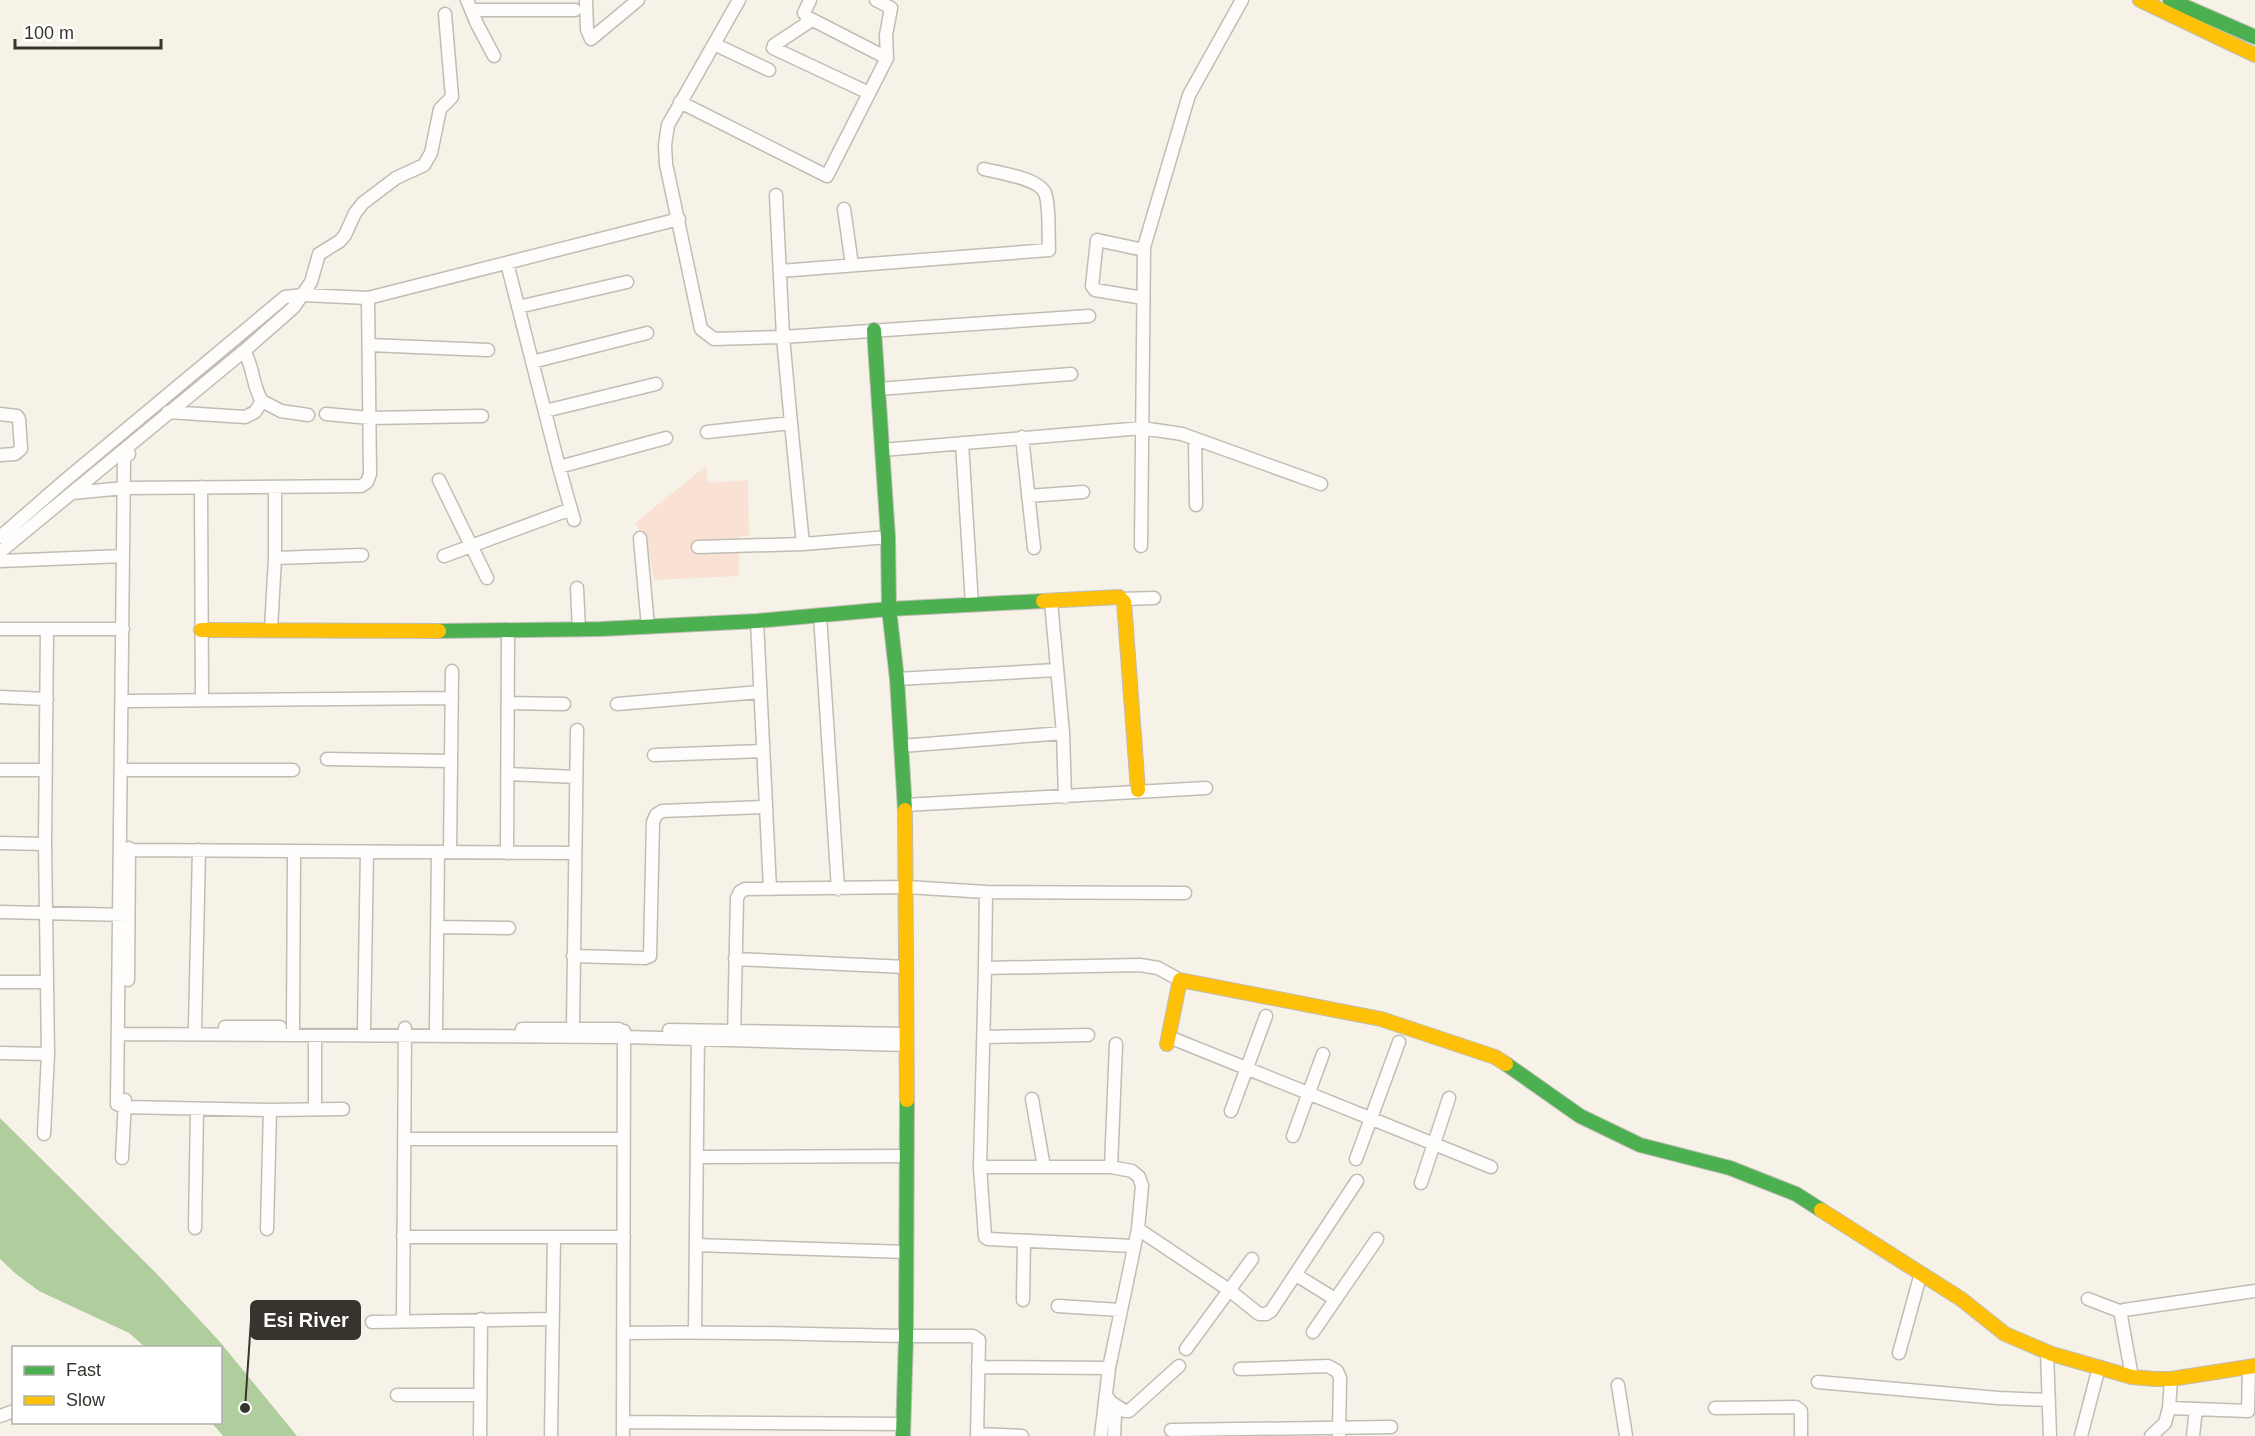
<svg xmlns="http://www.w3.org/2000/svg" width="2255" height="1436" font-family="Helvetica,sans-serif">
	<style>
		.green { fill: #f9e2d3 }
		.water { fill: #afcd9d }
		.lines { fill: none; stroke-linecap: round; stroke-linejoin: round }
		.street-casing { stroke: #c0bdb5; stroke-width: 15 }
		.fast-casing { stroke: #c0bdb5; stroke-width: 16 }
		.slow-casing { stroke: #c0bdb5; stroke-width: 16 }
		.street { stroke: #fefdfc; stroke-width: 12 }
		.fast { stroke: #4caf50; stroke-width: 14 }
		.slow { stroke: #ffc107; stroke-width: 14 }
		.leader { fill: none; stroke: #36342c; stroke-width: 2 }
		.callout-dot { fill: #36342c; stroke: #fff; stroke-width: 2 }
		.callout { fill: #36342c; stroke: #36342c; stroke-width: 2 }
		.callout-label { font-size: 20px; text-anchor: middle; font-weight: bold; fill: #fff }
	</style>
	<rect width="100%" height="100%" fill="#f6f2e8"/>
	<path class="green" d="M706,466l2,17 40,-3 1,56h-10v40l-85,4 -7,-40 -12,-17z"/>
	<path class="water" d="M0,1118l157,156 63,68 77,94h-74l-11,-13 8,-1v-74l-75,-1 -16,-14 -90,-42 -23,-17 -16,-15z"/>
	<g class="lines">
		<defs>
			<path id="street" d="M467,0l10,24 17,32
				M586,0l1,29 4,10 47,-39
				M739,0l-71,125 -3,20 1,19 35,165 13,10 69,-2 306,-21
				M810,0l-6,13 3,4 80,41
				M471,10h104
				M812,20l-38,25 -1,3 96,45
				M714,44l55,26
				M680,102l147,74 60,-118 -1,-23 5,-27 -15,-8
				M776,195l7,142 8,86
				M844,209l8,56
				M507,263l52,204 107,-29
				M780,271l269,-21c-1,-15 1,-45 -4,-57 -7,-15 -45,-20 -61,-24
				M1143,298l-48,-8 -3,-4 5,-46 47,10
				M518,307l109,-25
				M369,345l119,5
				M244,351c10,16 8,35 18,50l19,10 27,4
				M532,362l115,-29
				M878,389l193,-15
				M545,411l111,-27
				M168,412l77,5 10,-5 7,-11
				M0,414l17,2 2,3 2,30 -6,5 -15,1
				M326,414l44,4 112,-2
				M707,432l84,-9 12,121
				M1022,437l12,111
				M1195,439l1,66
				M962,443l10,162
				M882,450l260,-22 40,6 139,50
				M129,454l-5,4 -7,646 6,3 147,3 73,-1
				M559,467l15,53
				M439,480l48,98
				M201,487l1,213
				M72,493l52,-5 237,-2 6,-4 3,-8 -2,-176
				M1028,496l55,-4
				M0,537l62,-54 223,-186 18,-2 65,3 311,-79
				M640,538l8,89
				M1141,546l3,-299 45,-152 53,-95
				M698,547l105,-3 85,-7
				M0,552l244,-201 50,-44 17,-25 8,-28 21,-13 5,-6 10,-22 8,-10 33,-25 28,-13 7,-12 9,-44 12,-12 -7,-83
				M444,556l127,-47
				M275,558l87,-3
				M0,561l123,-5
				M577,588l2,42
				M1122,599l32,-1
				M1051,602l12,131 2,64
				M820,615l18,274
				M757,621l13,268
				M0,629h123
				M271,629l4,-71v-71
				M897,679l159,-9
				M0,697l47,2
				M129,701l323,-3
				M508,703l56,1
				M617,704l143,-12
				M902,746l161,-13
				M654,755l109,-4
				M327,759l124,2
				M0,770h46
				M129,770h164
				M508,774l68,3
				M905,805l301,-17
				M0,843l45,1
				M129,850l445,3
				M450,852l2,-181
				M507,853l1,-222
				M986,892l-1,76 155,-3 18,3 22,12
				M0,912l128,3
				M437,927l72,1
				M573,956l72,2 5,-2 3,-134 3,-7 6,-4 103,-4
				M735,959l171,8
				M985,968l-5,199 5,70 3,2 145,7
				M128,980l1,-132
				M0,982h47
				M225,1027h55
				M195,1028l4,-178
				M293,1028l1,-177
				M364,1028l3,-176
				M436,1028l2,-176
				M522,1029h97
				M573,1029l4,-299
				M669,1030l237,4
				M119,1034l506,3 281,8
				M984,1037l104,-2
				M1169,1037l322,130
				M734,1038l3,-140 3,-6 5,-3 162,-2 79,5 199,1
				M0,1053l48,1
				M1032,1099l12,68
				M315,1109v-73
				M1231,1111l35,-95
				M44,1134l4,-80 -3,-210 2,-215
				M1293,1136l30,-82
				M404,1139h220
				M697,1157l209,-1
				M122,1158l3,-58
				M1356,1159l43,-117
				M980,1167h131l5,-123
				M1421,1183l28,-85
				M195,1228l2,-119
				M267,1229l3,-119
				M1138,1229l91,61 30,24h7l5,-3 86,-130
				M403,1237h221
				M696,1245l210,7
				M1296,1275l39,24
				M2088,1299l34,13
				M1023,1300l1,-59
				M1058,1306l62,4
				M403,1321l2,-293
				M372,1322l180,-3
				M695,1331l3,-299
				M1313,1332l64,-93
				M623,1333c117,-3 234,4 350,3l6,4 -2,96
				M1186,1349l66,-90
				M2047,1352l3,84
				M1899,1353l22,-80
				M978,1367l131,1
				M1240,1369l88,-3 9,5 3,7 -1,57
				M2132,1377l-11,-61 3,-6 131,-19
				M1818,1382l180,16 51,2
				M1618,1385l8,51
				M397,1395h83
				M1109,1399l6,16 -1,21
				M1112,1403l13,8h4l50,-45
				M1715,1408l81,-1 5,4v25
				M2169,1408l79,3 1,-43
				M0,1416l14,-5
				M623,1422l280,2
				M1171,1430l220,-3
				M977,1434l45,2
				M480,1436l1,-117
				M551,1436l3,-199
				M623,1436l1,-405
				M1101,1436l8,-68 29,-139 4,-43 -3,-9 -7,-6 -21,-4
				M2081,1436l18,-69
				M2151,1436l14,-13 4,-15 2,-29
				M2193,1436l3,-27"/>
			<path id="fast" d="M2170,0l85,37
				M874,330l14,207 1,72 8,70 8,131
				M439,631l162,-2 156,-8 132,-12 154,-8
				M1506,1064l74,52 60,29 90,23 66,26 25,16
				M903,1436l3,-100 1,-236"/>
			<path id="slow" d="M2140,0l115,55
				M1043,601l76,-4 5,5 14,188
				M201,630l238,1
				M905,810l2,290
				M1167,1044l13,-64 201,39 114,38 11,7
				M1821,1210l140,89 44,35 47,20 80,23 23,2h16l84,-13"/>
		</defs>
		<use href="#street" class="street-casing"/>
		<use href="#fast" class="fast-casing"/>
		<use href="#slow" class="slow-casing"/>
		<use href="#street" class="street"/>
		<use href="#fast" class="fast"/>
		<use href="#slow" class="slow"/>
	</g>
	<path class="leader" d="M245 1408L251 1320"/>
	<circle class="callout-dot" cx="245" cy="1408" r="6"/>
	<rect class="callout" x="251" y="1301" width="109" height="38" rx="6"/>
	<g class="callout-label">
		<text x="306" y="1327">Esi River</text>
	</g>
	<rect x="12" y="1346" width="210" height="78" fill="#ffffff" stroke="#afaeab" stroke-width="1.5"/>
	<rect x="24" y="1366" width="30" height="9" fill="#4caf50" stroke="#afaeab" stroke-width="1.5"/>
	<text x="66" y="1376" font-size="18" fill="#36342c">Fast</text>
	<rect x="24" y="1396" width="30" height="9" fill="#ffc107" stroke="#afaeab" stroke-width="1.5"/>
	<text x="66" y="1406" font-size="18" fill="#36342c">Slow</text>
	<path d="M15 39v9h146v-9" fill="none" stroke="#36342c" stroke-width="3"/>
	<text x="24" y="39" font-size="18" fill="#36342c" stroke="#ffffff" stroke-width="4.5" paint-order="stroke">100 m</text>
</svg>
